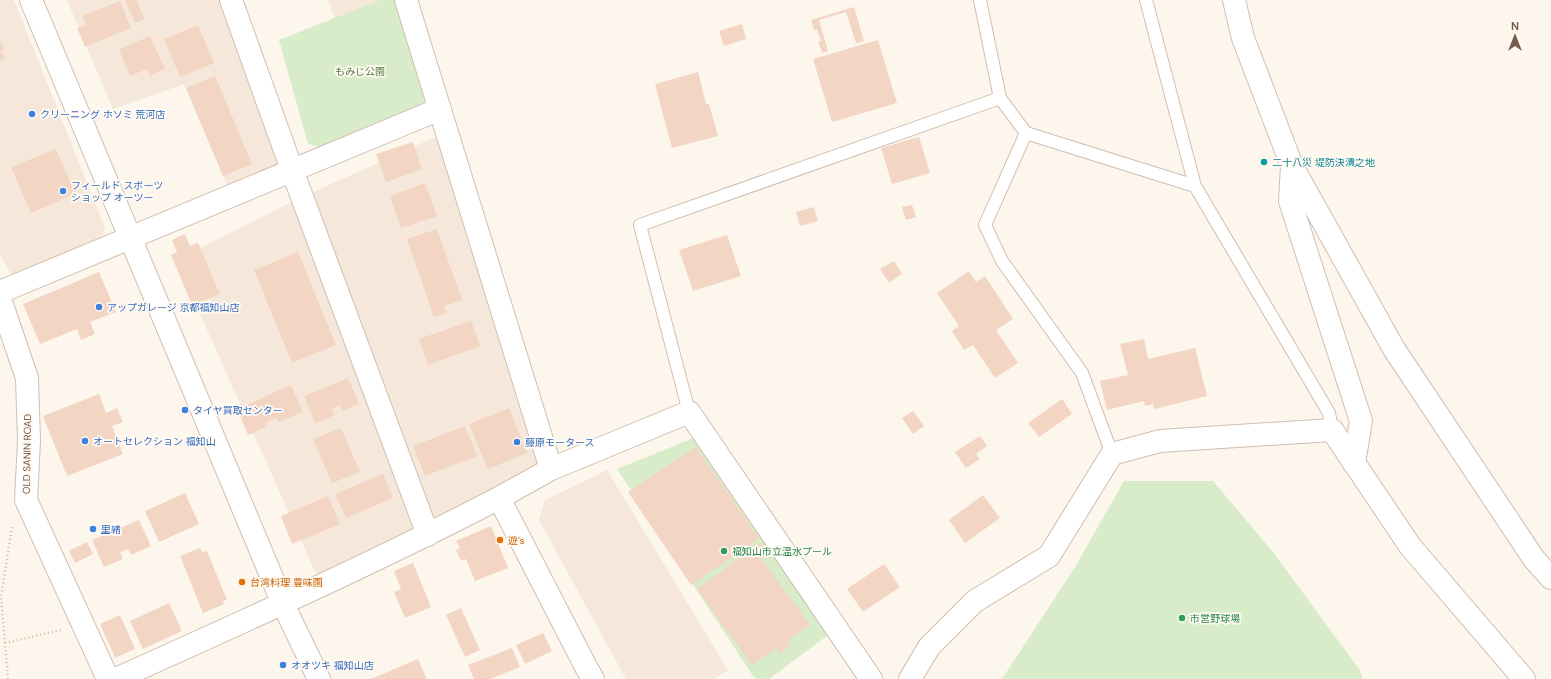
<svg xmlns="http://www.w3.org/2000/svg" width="1551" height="679" font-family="'DM Sans','Noto Sans JP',sans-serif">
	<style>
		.residential { fill: #f5e8da }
		.green { fill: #d8ecc9 }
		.building { fill: #f3d5c3 }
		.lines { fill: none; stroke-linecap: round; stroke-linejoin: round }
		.service-casing { stroke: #d1beb0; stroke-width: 14 }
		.minor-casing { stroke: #d1beb0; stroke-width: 24 }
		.tertiary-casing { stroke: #d1beb0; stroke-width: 24 }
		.path { stroke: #d9b8a5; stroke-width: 2.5; stroke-dasharray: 1 3; stroke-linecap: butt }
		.service { stroke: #fff; stroke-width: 12 }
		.minor { stroke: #fff; stroke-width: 22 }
		.tertiary { stroke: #fff; stroke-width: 22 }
		.shop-dot { fill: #3f7fe0; stroke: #fffaf3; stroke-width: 1.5 }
		.culture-dot { fill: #0f9aa8; stroke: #fffaf3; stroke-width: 1.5 }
		.food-dot { fill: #e8710a; stroke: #fffaf3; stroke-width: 1.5 }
		.leisure-dot { fill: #2e9e5b; stroke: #fffaf3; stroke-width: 1.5 }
		.labels { text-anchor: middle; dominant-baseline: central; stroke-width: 3.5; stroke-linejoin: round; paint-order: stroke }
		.park-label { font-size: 10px; fill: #537a41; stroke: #fffaf3 }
		.shop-label { font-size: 10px; fill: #366cbe; stroke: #fffaf3; text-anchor: start }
		.culture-label { font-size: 10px; fill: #0d838f; stroke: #fffaf3; text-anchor: start }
		.street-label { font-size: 10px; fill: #7a5c4d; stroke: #fffaf3 }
		.food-label { font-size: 10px; fill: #c56008; stroke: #fffaf3; text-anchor: start }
		.leisure-label { font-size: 10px; fill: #27864d; stroke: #fffaf3; text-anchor: start }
	</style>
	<rect width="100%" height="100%" fill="#fdf6ec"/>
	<path class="residential" d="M0,0h14l91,228 -8,20 -83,31 -14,-24z
		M67,0h161l57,155 -9,25 -45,14 -47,-110 -71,25z
		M328,0h52l-45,19z
		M440,135l106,322 -15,21 -198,101 -18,-7 -139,-312 115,-58z
		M607,470l121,200 -14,9h-88l-87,-159 6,-20z"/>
	<path class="green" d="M380,0h16l32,90 -6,19 -103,38 -11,-3 -29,-104z
		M701,435l130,198 -62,46h-14l-138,-210z
		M1124,481h89l60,71 86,117 4,10h-361l73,-112z"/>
	<path class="building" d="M125,0h12l7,19 -9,4z
		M120,1l11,27 -46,19 -8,-19 9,-3 -4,-9z
		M854,7l10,34 -8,2 -10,-31 -27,8 9,31 -6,2 -4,-12h3l-4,-12 -3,1 -3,-10z
		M742,24l4,15 -22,7 -5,-15z
		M198,25l16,38 -34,14 -16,-38z
		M150,36l15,33 -15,7 -3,-7 -17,7 -11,-27z
		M0,40l4,9 -3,2 4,7 -5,2z
		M878,40l19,63 -65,19 -19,-63z
		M698,72l8,32h3l9,32 -46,12 -17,-64z
		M215,76l37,88 -29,12 -37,-88z
		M919,137l11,36 -38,11 -11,-36z
		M413,142l9,27 -36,13 -10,-28z
		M56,149l19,45 -44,19 -20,-46z
		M425,183l12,33 -36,12 -11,-32z
		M912,205l4,12 -10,3 -4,-13z
		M814,207l4,14 -18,5 -4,-14z
		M437,229l25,71 -18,6 2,7 -12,4 -27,-78z
		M185,234l5,12 8,-3 22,51 -28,11 -21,-50 6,-3 -5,-12z
		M727,235l14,41 -48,15 -14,-41z
		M298,252l38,93 -44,18 -38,-93z
		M894,261l8,13 -13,9 -9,-14z
		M969,271l7,11 9,-6 28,43 -17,11 22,33 -23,15 -22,-33 -9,5 -12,-19 7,-5 -22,-33z
		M99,272l17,40 -26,10 5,12 -14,6 -4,-11 -37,15 -17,-40z
		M471,321l9,25 -52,19 -9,-26z
		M1144,339l4,20 47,-11 12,48 -53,13 -1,-5 -8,2 -1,-5 -37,9 -7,-29 28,-6 -8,-31z
		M348,378l11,26 -17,7 -2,-6 -8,4 3,6 -20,8 -11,-27z
		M291,385l12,27 -24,10 -3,-4 -10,4 2,4 -20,9 -11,-26z
		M99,394l7,19 11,-5 6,14 -11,4 11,28 -56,22 -24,-60z
		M1062,399l10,15 -33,23 -11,-14z
		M509,408l18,45 -39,16 -19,-45z
		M913,411l11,15 -11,8 -11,-16z
		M465,426l12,30 -52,20 -12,-30z
		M341,428l19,44 -28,11 -19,-44z
		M980,436l7,10 -11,8 4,5 -14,9 -11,-16z
		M696,447l63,92 -68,46 -63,-93z
		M383,474l10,24 -47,20 -11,-24z
		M185,493l14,31 -40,18 -14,-31z
		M983,495l17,23 -35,25 -16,-23z
		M328,496l12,28 -48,20 -11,-28z
		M139,520l12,26 -20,9 -3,-6 -8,3 3,7 -19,8 -12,-27z
		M491,526l17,42 -33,13 -9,-22 -5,2 -5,-11 4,-2 -4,-7z
		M87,542l6,12 -18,9 -6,-12z
		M761,542l7,11 -7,5 49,67 -24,16 4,5 -10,7 -4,-5 -24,17 -55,-76z
		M200,548l2,4 5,-1 20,49 -4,1 1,3 -21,9 -23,-57z
		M413,563l18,44 -26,11 -11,-26 7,-3 -7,-18z
		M884,564l16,23 -37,25 -16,-23z
		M169,603l13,28 -39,18 -13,-28z
		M461,608l19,42 -15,7 -19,-42z
		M120,615l15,34 -20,9 -15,-34z
		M543,633l9,18 -27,13 -9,-19z
		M512,648l8,19 -30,12h-16l-6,-14z
		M418,659l9,20h-56z"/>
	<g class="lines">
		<defs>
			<path id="service" d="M980,0l20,98 26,35 169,53
				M1146,0l49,186 134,227 3,17
				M1026,133l-41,92 17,36 80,112 30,81
				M689,412l-49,-187 360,-127"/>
			<path id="minor" d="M231,0l61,170 136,365
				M406,0l145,469
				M1234,0l9,38 49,128 102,183 140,210 17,19
				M1292,166l-2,35 71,220 -7,42
				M0,292l440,-183
				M0,299l27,79 2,63 -3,59 82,179
				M499,498l52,-29 138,-57 182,267
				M116,679c129,-58 258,-116 383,-181l87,169 7,12
				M910,679l19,-32 46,-46 74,-45 63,-102 48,-13 172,-11"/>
			<path id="tertiary" d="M31,0l252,604 36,75
				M1332,430l78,116 114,133"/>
		</defs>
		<use href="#service" class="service-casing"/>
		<use href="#minor" class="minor-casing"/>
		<use href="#tertiary" class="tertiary-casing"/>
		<path class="path" d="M5,643l56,-13
			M8,679l-7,-82 11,-70"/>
		<use href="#service" class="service"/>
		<use href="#minor" class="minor"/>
		<use href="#tertiary" class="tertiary"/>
	</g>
	<g class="shop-dot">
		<circle cx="32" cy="114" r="4"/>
		<circle cx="63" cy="191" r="4"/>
		<circle cx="99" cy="307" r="4"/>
		<circle cx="185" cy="410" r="4"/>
		<circle cx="85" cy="441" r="4"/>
		<circle cx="517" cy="442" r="4"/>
		<circle cx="93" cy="529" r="4"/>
		<circle cx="283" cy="665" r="4"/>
	</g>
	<circle class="culture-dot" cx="1264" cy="162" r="4"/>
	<g class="food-dot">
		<circle cx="500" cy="540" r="4"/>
		<circle cx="242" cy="582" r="4"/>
	</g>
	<g class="leisure-dot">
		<circle cx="724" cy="551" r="4"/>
		<circle cx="1182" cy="618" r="4"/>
	</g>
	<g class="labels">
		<g class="park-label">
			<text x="360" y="71">もみじ公園</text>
		</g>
		<g class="shop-label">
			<text x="40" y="114">クリーニング ホソミ 荒河店</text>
			<text x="71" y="185">フィールド スポーツ<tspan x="71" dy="12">ショップ オーツー</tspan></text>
			<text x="107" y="307">アップガレージ 京都福知山店</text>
			<text x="193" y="410">タイヤ買取センター</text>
			<text x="93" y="441">オートセレクション 福知山</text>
			<text x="525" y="442">藤原モータース</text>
			<text x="101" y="529">里緒</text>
			<text x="291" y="665">オオツキ 福知山店</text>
		</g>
		<g class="culture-label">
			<text x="1272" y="162">二十八災 堤防決潰之地</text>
		</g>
		<g class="street-label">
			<text transform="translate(27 454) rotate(-89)">OLD SANIN ROAD</text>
		</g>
		<g class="food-label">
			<text x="508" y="540">遊's</text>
			<text x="250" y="582">台湾料理 豊味園</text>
		</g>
		<g class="leisure-label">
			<text x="732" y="551">福知山市立温水プール</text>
			<text x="1190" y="618">市営野球場</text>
		</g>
	</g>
	<g transform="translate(1515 36)" stroke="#fffaf3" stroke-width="3" paint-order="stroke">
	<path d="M0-3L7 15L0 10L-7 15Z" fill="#7a5c4d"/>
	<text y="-6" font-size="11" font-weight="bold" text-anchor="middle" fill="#7a5c4d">N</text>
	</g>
</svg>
